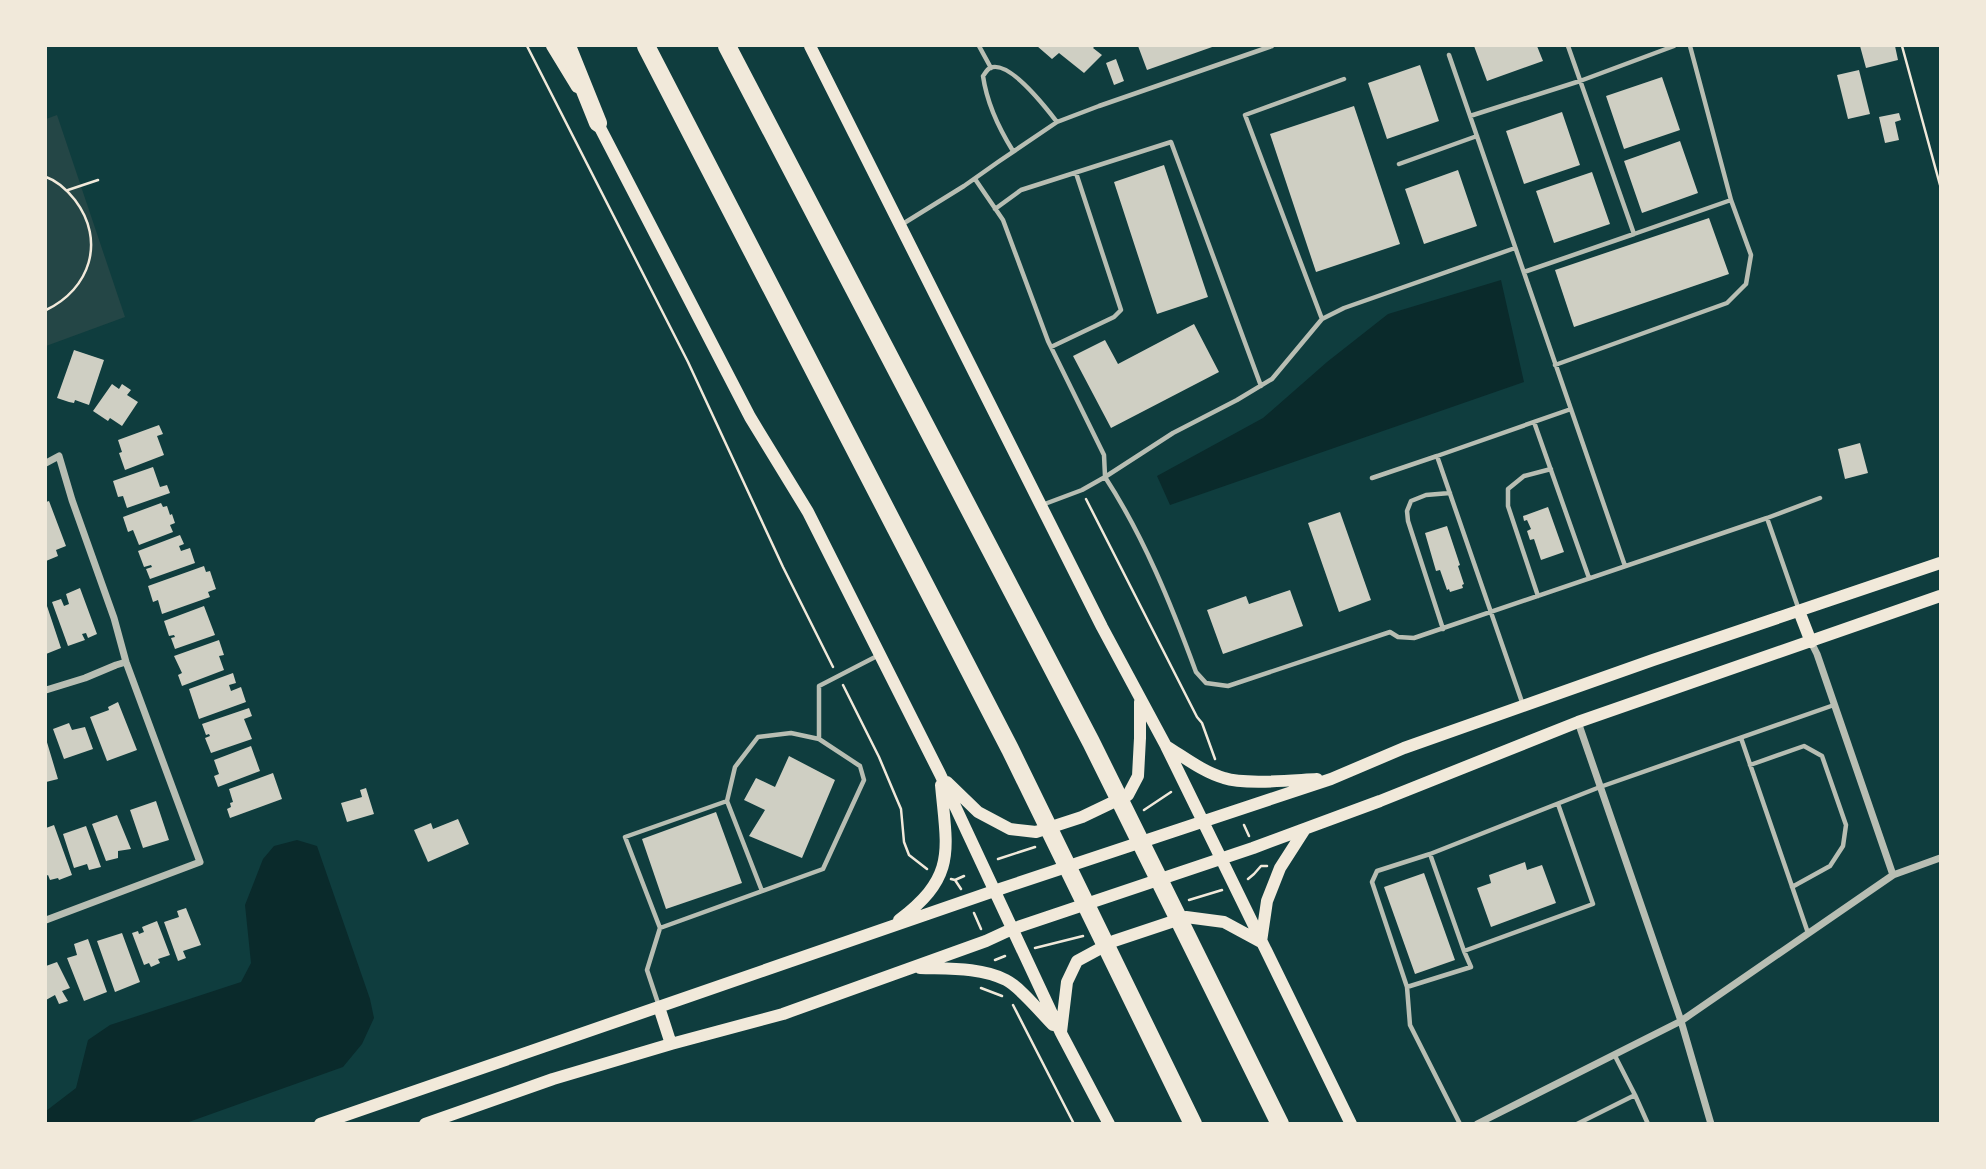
<svg xmlns="http://www.w3.org/2000/svg" width="1986" height="1169" font-family="Merriweather,serif">
	<style>
		.green { fill: #244646 }
		.water { fill: #0a2a2b }
		.building { fill: #cfcfc3 }
		.lines { fill: none; stroke-linecap: round; stroke-linejoin: round }
		.path { stroke: #f1e9da; stroke-width: 2.5 }
		.service { stroke: #b8beb3; stroke-width: 4.5 }
		.minor { stroke: #b8beb3; stroke-width: 7 }
		.secondary { stroke: #f1e9da; stroke-width: 12 }
		.motorway { stroke: #f1e9da; stroke-width: 18 }
	</style>
	<rect width="100%" height="100%" fill="#0f3d3e"/>
	<path class="green" d="M57,115l68,202 -79,29v-227z"/>
	<path class="water" d="M1501,280l23,102 -354,123 -13,-29 106,-58 64,-56 61,-48z
		M297,840l20,6 53,153 4,19 -12,26 -19,23 -157,56h-140v-12l30,-23 12,-48 22,-15 131,-43 10,-19 -6,-58 18,-46 11,-13z"/>
	<path class="building" d="M1037,46h58l-2,2 9,7 -18,18 -25,-20 -7,6z
		M1138,46h77l-68,24z
		M1474,46h63l6,15 -56,20z
		M1860,46h35l3,14 -32,8z
		M1116,59l8,22 -10,4 -8,-22z
		M1420,65l19,56 -52,18 -19,-56z
		M1859,70l11,44 -22,5 -11,-44z
		M1662,77l18,53 -56,19 -18,-53z
		M1354,106l46,138 -84,28 -46,-138z
		M1562,112l18,53 -56,19 -18,-53z
		M1899,113l2,7 -6,2 4,18 -14,3 -6,-26z
		M1680,141l18,52 -56,20 -18,-52z
		M1164,165l44,132 -51,17 -43,-132z
		M1458,170l19,56 -53,18 -19,-55z
		M1592,172l18,52 -56,19 -18,-52z
		M1709,218l20,56 -155,53 -19,-57z
		M1194,324l25,48 -108,56 -38,-72 32,-16 13,24z
		M74,350l30,10 -15,45 -14,-5 -1,3 -5,-1 -12,-4z
		M112,384l7,5 3,-5 9,6 -4,5 11,7 -16,24 -12,-8 -2,3 -15,-10z
		M159,425l4,9 -6,2 7,19 -39,15 -6,-17 3,-1 -4,-12z
		M1860,443l8,30 -23,6 -7,-30z
		M153,467l7,20 7,-2 3,8 -43,15 -4,-12 -5,1 -5,-16z
		M49,501l17,45 -10,4 2,6 -12,5v-59z
		M161,503l2,4 4,-1 3,9 2,-1 3,9 -5,2 3,7 -34,13 -6,-15 -5,2 -5,-15z
		M1548,507l16,45 -23,8 -7,-21 -4,1 -3,-9 4,-2 -4,-9 -3,1 -1,-5z
		M1340,512l31,88 -32,12 -31,-89z
		M1447,526l13,39 -2,1 6,18 -2,1 1,3 -13,4 -1,-3 -2,1 -7,-20 -4,1 -11,-38z
		M180,535l4,9 -5,2 2,5 9,-3 5,15 -45,16 -4,-10 6,-2 -1,-2 -7,2 -6,-16z
		M204,566l2,6 4,-1 6,18 -8,3 2,5 -48,17 -4,-14 -5,2 -5,-16z
		M80,588l17,46 -9,4 -2,-5 -4,1 3,6 -17,6 -16,-44 9,-3 3,7 5,-2 -3,-10z
		M1290,590l13,36 -80,28 -16,-44 39,-14 3,8z
		M46,603l15,45 -15,6z
		M204,606l11,29 -40,14 -4,-11 4,-1 -1,-2 -5,1 -5,-15z
		M219,640l5,15 -5,1 5,14 -42,16 -4,-11 4,-2 -8,-17z
		M233,673l3,10 -7,2 2,6 10,-4 5,15 -47,17 -10,-30z
		M118,702l19,48 -30,11 -17,-44 19,-7 -1,-3z
		M249,708l3,8 -8,3 8,20 -41,14 -6,-15 5,-2 -1,-2 -3,1 -4,-11z
		M69,723l3,7 13,-3 8,22 -29,10 -11,-30z
		M46,739l12,40 -12,3z
		M251,746l9,25 -42,16 -4,-11 5,-2 -5,-14z
		M789,756l46,24 -33,78 -53,-22 16,-26 -21,-10 12,-22 19,9z
		M273,773l9,26 -52,19 -3,-9 4,-2 -1,-4 3,-1 -4,-13z
		M366,788l8,26 -27,8 -6,-19 21,-6 -2,-7z
		M156,801l13,39 -26,8 -13,-38z
		M716,812l26,71 -76,26 -24,-70z
		M117,815l14,34 -13,2v7l-12,3 -14,-37z
		M458,819l11,25 -41,18 -14,-32 17,-7 2,6z
		M54,825l18,50 -13,5 -1,-2 -8,2 -2,-5 -2,1v-48z
		M86,826l15,41 -12,3 -2,-6 -13,4 -11,-34z
		M1525,862l2,8 15,-5 14,38 -65,24 -14,-39 14,-5 -2,-8z
		M1424,873l31,87 -40,14 -31,-87z
		M186,908l15,37 -18,6 3,7 -8,3 -14,-39 15,-5 -2,-6z
		M157,921l13,34 -12,4 2,4 -9,4 -2,-4 -5,2 -12,-32 6,-2 1,3 5,-2 -2,-5z
		M122,933l18,49 -25,10 -18,-51z
		M88,939l19,53 -23,9 -17,-43 10,-3 -3,-11z
		M57,962l13,26 -8,3 6,10 -9,3 -4,-9 -9,5v-34z"/>
	<g class="lines">
		<path class="path" d="M527,46l161,316 95,205 50,100
			M1902,46l38,139
			M46,177c12,4 21,13 29,23 31,41 15,89 -29,110
			M68,190l30,-10
			M1086,499l111,218 5,6 13,36
			M843,685l36,72 16,38 6,14 3,33 5,13 18,14
			M1144,810l27,-18
			M1244,825l5,11
			M998,859l37,-12
			M951,879l4,1 6,9
			M1248,879l6,-5 7,-8h6
			M955,880l9,-4
			M1189,900l33,-10
			M974,913l7,16
			M1035,948l48,-12
			M995,960l10,-4
			M981,988l21,8
			M1013,1005l61,119"/>
		<path class="service" d="M979,46l12,22
			M1568,46l66,188 97,-34
			M1449,55l176,511
			M1470,116l110,-35 94,-35
			M1013,151c-15,-24 -26,-47 -30,-75 2,-2 4,-7 7,-8 19,-9 57,41 67,54
			M1399,164l78,-28
			M975,179l28,41 45,121 56,114 1,21
			M995,209l26,-19 150,-48 90,244
			M901,225l63,-39 34,-24 59,-40 42,-16 173,-60
			M1524,272l110,-38
			M1322,319l22,-11 171,-60
			M1051,347l63,-30 7,-7 -45,-137
			M1555,365l172,-62 19,-19 5,-29 -20,-55 -41,-154
			M1534,422l55,156
			M1437,456l134,-47
			M1105,477l68,-44 64,-33 35,-21 50,-60 -77,-204 99,-36
			M1372,478l65,-22 86,249
			M1042,505l40,-15 23,-13c39,60 66,127 91,195l10,11 22,3 162,-54 8,5 16,1 353,-120 32,92
			M1767,518l53,-20
			M1538,596l-30,-90v-17l16,-13 27,-7
			M1443,629l-35,-108 -1,-10 4,-10 15,-6 24,-2
			M1741,738l67,195
			M1750,765l54,-19 18,10 24,69 -3,21 -13,20 -38,21
			M727,801l35,90
			M1430,854l34,97 129,-47 -35,-100
			M660,928l-35,-91 102,-36 8,-34 23,-30 33,-4 28,6
			M1407,987l-35,-105 5,-11 53,-17 170,-67 234,-82
			M659,1006l-12,-36 13,-42 163,-59 41,-89 -4,-14 -41,-27v-53l60,-31
			M1635,1095l13,29
			M1460,1124l-50,-99 -3,-38 64,-20 -7,-16
			M1577,1124l58,-29 -21,-41"/>
		<path class="minor" d="M46,463l13,-7 13,44 42,118 12,44 74,200 -154,58
			M1811,642l6,12 76,221
			M46,690l39,-12 31,-13 10,-3
			M1578,722l103,299 30,103
			M1477,1124l204,-103 212,-146 47,-17"/>
		<path class="secondary" d="M552,46l25,41
			M810,46l292,581 64,119 185,378
			M595,118l155,299 58,95 132,262 121,259 48,91
			M1799,611l12,31
			M1166,746c18,11 37,26 58,32 20,7 70,2 93,1
			M947,782l31,30 32,17 26,3 46,-15 46,-22 10,-19 2,-38v-36
			M899,920c58,-44 48,-69 42,-135
			M1261,942l6,-41 13,-33 25,-39
			M920,968c28,1 60,-1 86,12 14,7 35,33 47,45
			M659,1007l12,37
			M1061,1032l6,-50 10,-21 37,-20 72,-24 38,5 37,20
			M320,1124l674,-233 337,-112 73,-31 249,-88 287,-97
			M425,1124l128,-45 118,-35 112,-30 203,-73 26,-12 241,-81 127,-47 198,-79 362,-126"/>
		<path class="motorway" d="M567,46l31,77
			M646,46l364,703 183,375
			M727,46l364,696 189,382"/>
	</g>
	<rect width="1986" height="1169" fill="none" stroke="#f1e9da" stroke-width="94"/>
</svg>
